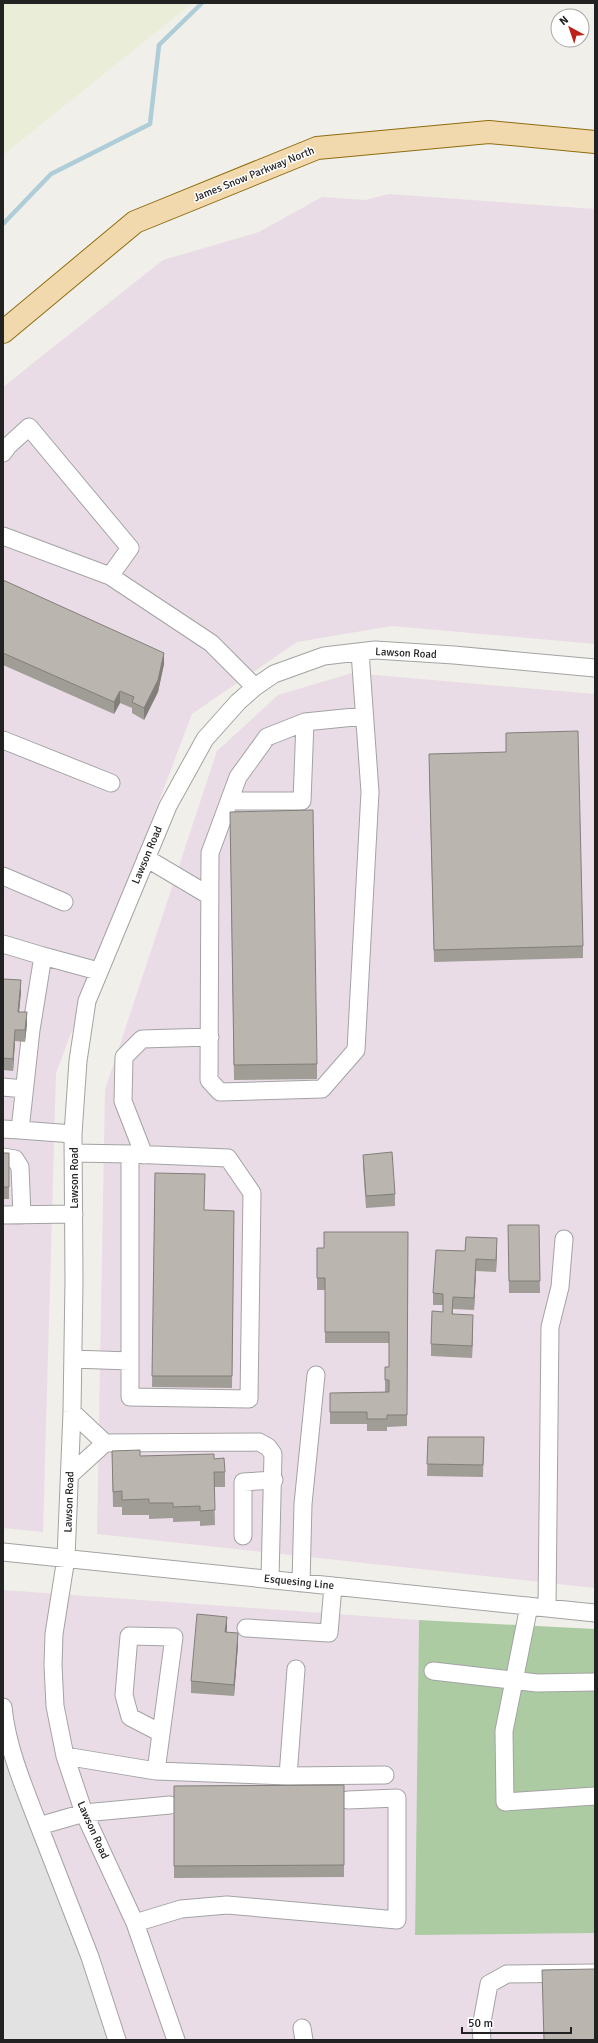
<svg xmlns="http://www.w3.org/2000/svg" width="598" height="2043" font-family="Signika,sans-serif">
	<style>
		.industrial { fill: #e9dce6 }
		.farmland { fill: #eaedd7 }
		.forest { fill: #accba3 }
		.parking { fill: #e2e2e2 }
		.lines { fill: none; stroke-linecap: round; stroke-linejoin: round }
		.stream { stroke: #afcdd9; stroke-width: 4.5 }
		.minor-casing { stroke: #a3a3a3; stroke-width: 19 }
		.major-casing { stroke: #8e6d11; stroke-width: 24 }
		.minor { stroke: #fff; stroke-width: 17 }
		.major { stroke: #f2d9ad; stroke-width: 22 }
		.wall { fill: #a09c96 }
		.shaded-wall { fill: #827f7a }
		.building { fill: #bab5af; stroke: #827f7a }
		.labels { text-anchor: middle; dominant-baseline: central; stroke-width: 3; stroke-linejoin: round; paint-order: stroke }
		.street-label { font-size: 11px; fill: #222; stroke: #fff }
	</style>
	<rect width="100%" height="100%" fill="#f1efe9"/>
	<path class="industrial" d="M389,194l206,15v435l-203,-18 -95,16 -105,72 -136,359 -13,459 -40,-4v-1141l160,-127 96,-28 63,-35 43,3z
		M352,673l243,21v894l-498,-54 8,-444 112,-339 61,-56z
		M3,1590l416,30 -4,314 180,-1v107h-592z"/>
	<path class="farmland" d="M3,3h189l-189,152z"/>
	<path class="forest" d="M419,1620l176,9v304l-180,2z"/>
	<path class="parking" d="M3,1693l18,86 103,261h-121z"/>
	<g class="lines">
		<path class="stream" d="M3,224l48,-50 99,-50 9,-79 43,-42"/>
		<defs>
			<path id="minor" d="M3,453l5,-7 21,-19 101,121 -20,28
				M3,536l107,40 101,67 44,44
				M360,652l10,140 -14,258 -34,39 -102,3 -11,-12 1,-227 28,-76 29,-40 38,-15 59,-6
				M3,740l108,43
				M229,801h73l3,-79
				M146,858l64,38
				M3,876l61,26
				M3,944l40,12
				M3,1087l21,2
				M3,1129l17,1
				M73,1134l-53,-4 11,-100 12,-74 55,15
				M144,1155l-21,-54 1,-44 18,-18 68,-2
				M3,1157l12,2 5,8 2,48
				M3,1215l71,-1
				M73,1359l57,2v-207l-57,-1
				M130,1361v36l119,2 3,-206 -24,-35 -98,-4
				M105,1443l154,-1 9,5 5,7 -3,125
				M70,1475l35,-32 -33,-31
				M243,1536v-54l31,-2
				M3,1552l592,61
				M301,1583l2,-79 13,-129
				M529,1606l-25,125 1,71 90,-6
				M547,1608l3,-281 10,-40 4,-48
				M246,1628l83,5 4,-47
				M433,1671l104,12 58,-1
				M3,1707c4,41 21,80 36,119
				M65,1756l91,15 132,5 97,-1
				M156,1771l18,-134 -45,-1 -5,59 6,22 31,16
				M288,1776l8,-107
				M135,1923l46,-14 46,-4 170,15v-122l-49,2
				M302,2028l2,12
				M117,2040l-27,-83 -51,-131 45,-13 86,-8
				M176,2040l-41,-117 -51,-110 -19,-57 -10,-50 -2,-41 1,-31 12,-76 6,-146 2,-131 -1,-147 5,-73 9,-60 81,-195 37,-67 33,-37 17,-15 19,-13 50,-18 51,-6 79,5 141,13
				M482,2040l-1,-13 8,-43 18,-10 88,-1"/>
			<path id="major" d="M3,332l132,-110 182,-74 172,-16 106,10"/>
		</defs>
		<use href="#minor" class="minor-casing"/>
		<use href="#major" class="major-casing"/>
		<use href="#minor" class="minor"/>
		<use href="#major" class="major"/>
	</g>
	<path class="wall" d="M3,580l161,84 -6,28 -14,28 -12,-7v-5l-12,-5 -6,11 -111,-49z
		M506,733l77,213v12l-149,4 -5,-196 77,-14z
		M230,827l87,237v15l-83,1z
		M3,979l18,13 -2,20 8,12 -2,18 -10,-1 -2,30 -10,-1z
		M3,1153h6v46h-6z
		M363,1155l32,39v12l-29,2 -3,-42z
		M155,1173l50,37 29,1 -2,177 -80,-1z
		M508,1225h31l1,68h-31z
		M408,1232l-1,194 -20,1v4h-20v-7h-37v-31l59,-1h-4v-12l4,-13v-24h-64v-53h-8v-42h7z
		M497,1250l-1,22 -20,-1 -2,39 -21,-1v5l20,12 -1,32 -41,-2v-12l12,-32v-7h-10v-12l32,-42z
		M428,1437h56l-1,40 -56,-1z
		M112,1451l28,5 74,3 11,13v15h-11l1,38 -15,1v-5l-27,1v-4l-24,1v-4h-27v-8h-9z
		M227,1629l-1,3 12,13 -4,51 -43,-3v-12z
		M344,1785v92l-170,1v-92z"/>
	<path class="shaded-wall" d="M164,653v11l-6,28 -14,28v-12z
		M120,691v12l-6,11v-12z
		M21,980v12l-3,31v-11z
		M27,1012v12l-2,18v-12z
		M15,1030v11l-2,30v-12z
		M497,1238v12l-1,22v-12z
		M476,1259v12l-2,39v-12z
		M473,1315v11l-1,32v-12z
		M227,1617v12l-2,15v-12z
		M238,1633v12l-4,51v-11z"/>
	<path class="building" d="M3,580l161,73 -6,27 -14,28 -12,-6 2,-5 -14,-6 -6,11 -111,-49z
		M578,731l5,215 -149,4 -5,-196 77,-2v-19z
		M313,810l4,254 -83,1 -4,-253z
		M3,979l18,1 -3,32h9l-2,18h-10l-2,29 -10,-1z
		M392,1152l3,42 -29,2 -3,-41z
		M3,1153h6v34h-6z
		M155,1173l50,1 -1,36 30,1 -2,165h-80z
		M508,1225h31l1,56h-31z
		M324,1232h84l-1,183h-20v4h-20v-7h-37v-19l59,-1v-12h-4v-13h4v-35h-64v-54h-8v-30h7z
		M466,1237l31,1 -1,22 -20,-1 -2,39 -21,-1 -1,17 21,1 -1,31 -41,-2 1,-33 11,1v-18l-10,-1 3,-43 29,1z
		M428,1437h56l-1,28 -56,-1z
		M140,1450v6l74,-2v5l10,-1 1,14h-11l1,38 -15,1v-5l-27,1v-4h-24v-4l-27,1v-9l-9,1 -1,-41z
		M197,1614l30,3 -2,15 13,1 -4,52 -43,-4z
		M344,1785v80l-170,1v-80z
		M595,1969v71h-51l-2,-70z"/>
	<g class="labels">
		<g class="street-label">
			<text transform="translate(254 174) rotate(-22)">James Snow Parkway North</text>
			<text transform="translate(406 653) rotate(3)">Lawson Road</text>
			<text transform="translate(147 855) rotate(-67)">Lawson Road</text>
			<text transform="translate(74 1178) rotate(-90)">Lawson Road</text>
			<text transform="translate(69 1502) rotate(-88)">Lawson Road</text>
			<text transform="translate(299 1582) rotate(6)">Esquesing Line</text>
			<text transform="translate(93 1830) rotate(66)">Lawson Road</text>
		</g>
	</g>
	<rect width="598" height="2043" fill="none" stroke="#222222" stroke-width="8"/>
	<g transform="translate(570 28) rotate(320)"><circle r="19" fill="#ffffff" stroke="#a7a7a7"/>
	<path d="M0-3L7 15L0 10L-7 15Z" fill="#bc2217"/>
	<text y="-6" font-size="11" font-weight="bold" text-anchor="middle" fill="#222222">N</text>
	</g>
	<path d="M462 2027v6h109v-6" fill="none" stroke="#222222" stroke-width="2"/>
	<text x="468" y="2027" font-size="12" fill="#222222" stroke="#ffffff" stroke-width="3" paint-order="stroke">50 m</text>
</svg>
